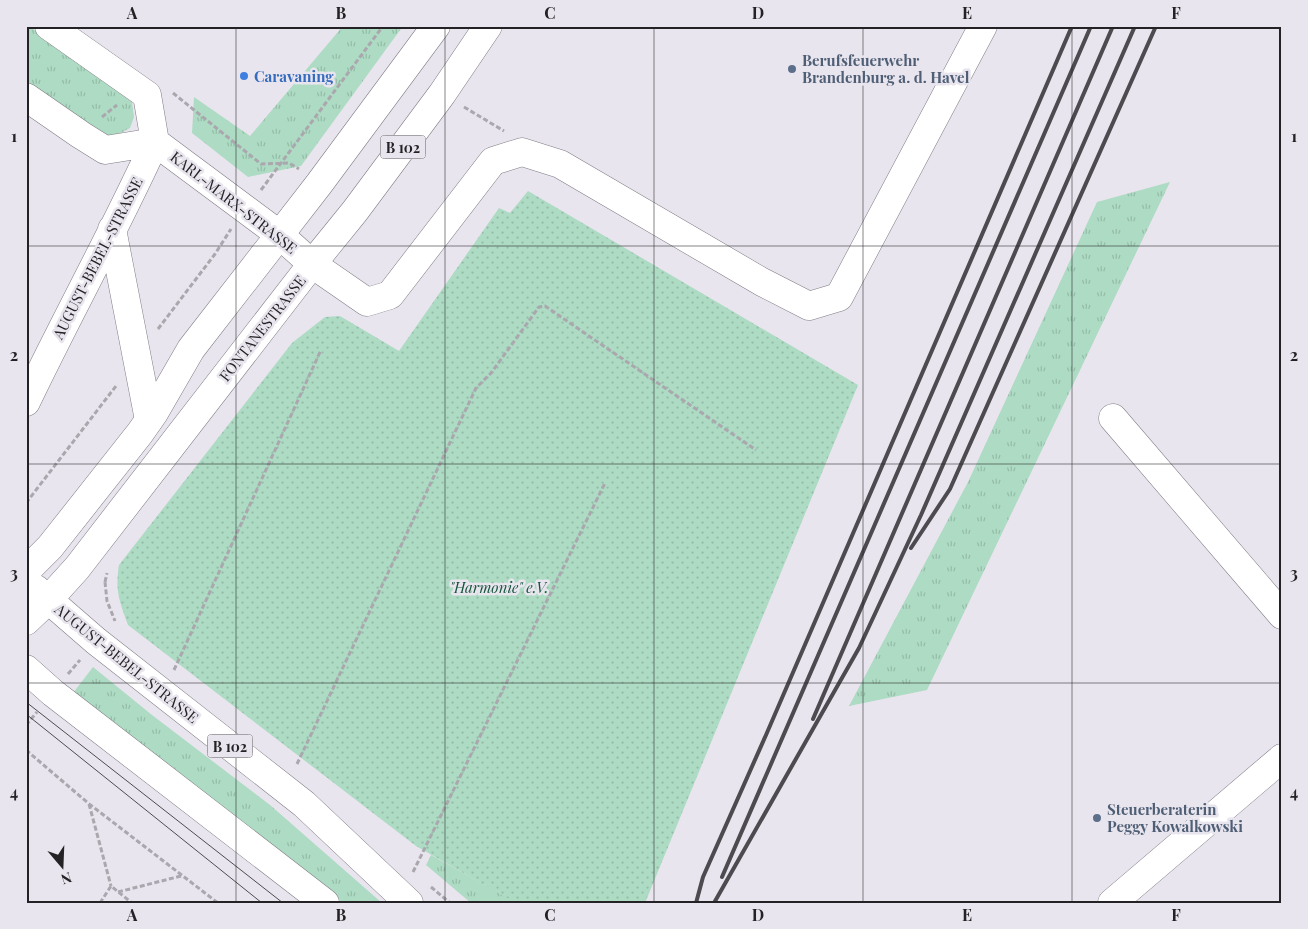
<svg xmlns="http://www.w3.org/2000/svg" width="1308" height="929" font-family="'Playfair Display',serif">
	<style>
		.grass { fill: url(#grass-tufts) }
		.park { fill: url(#park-dots) }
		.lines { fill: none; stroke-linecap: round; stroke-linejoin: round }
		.minor-casing { stroke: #807c85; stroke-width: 29 }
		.major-casing { stroke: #807c85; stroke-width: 29 }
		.path { stroke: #aaa7ae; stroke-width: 3; stroke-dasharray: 5 2.5; stroke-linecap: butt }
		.minor { stroke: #fff; stroke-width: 28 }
		.major { stroke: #fff; stroke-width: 28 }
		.tram { stroke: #4d4b4f; stroke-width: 1 }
		.rail { stroke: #4d4b4f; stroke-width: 4 }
		.grid { fill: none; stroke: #242225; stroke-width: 1; stroke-opacity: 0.55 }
		.service-dot { fill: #5c6f8a; stroke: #e9e5ee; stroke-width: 2 }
		.shop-dot { fill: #3f7fe0; stroke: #e9e5ee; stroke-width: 2 }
		.labels { text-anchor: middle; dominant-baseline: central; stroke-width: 5; stroke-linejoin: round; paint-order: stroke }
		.shield { fill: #e9e5ee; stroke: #5f5c61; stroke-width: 1 }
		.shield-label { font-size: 14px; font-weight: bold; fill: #242225 }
		.service-label { font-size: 15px; font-weight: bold; fill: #4e5e75; stroke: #e9e5ee; text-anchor: start }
		.shop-label { font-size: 15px; font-weight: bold; fill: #366cbe; stroke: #e9e5ee; text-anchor: start }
		.street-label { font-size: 15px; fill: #242225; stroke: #e9e5ee }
		.park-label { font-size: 15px; font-style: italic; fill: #15563c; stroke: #e9e5ee }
		.neatline { fill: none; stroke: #242225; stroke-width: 2 }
		.grid-label { font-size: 16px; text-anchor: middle; font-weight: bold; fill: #242225 }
	</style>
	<defs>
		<pattern id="grass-tufts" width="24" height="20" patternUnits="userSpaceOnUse" patternTransform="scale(1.25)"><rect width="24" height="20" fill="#addbc3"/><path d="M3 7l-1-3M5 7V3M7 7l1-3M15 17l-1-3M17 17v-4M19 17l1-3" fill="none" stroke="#95bca7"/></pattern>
		<pattern id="park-dots" width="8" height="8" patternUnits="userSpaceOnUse" patternTransform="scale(1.25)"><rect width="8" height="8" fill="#addbc3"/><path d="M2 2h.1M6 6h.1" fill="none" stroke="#95bca7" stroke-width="1.8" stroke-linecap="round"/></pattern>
	</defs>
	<rect width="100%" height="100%" fill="#e9e5ee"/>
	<path class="grass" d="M26,26h3l94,67 9,9 2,15 -4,11 -13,7 -12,2 -79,-53z
		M343,26h60l-102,140 -53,11 -56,-44 2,-36 56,39z
		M1170,182l-243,508 -78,16 119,-224 129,-280z
		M93,667l59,48 118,90 112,98h-39l-270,-210z
		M431,855l86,48h-46l-45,-38z"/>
	<path class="park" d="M528,191l330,194 -213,518h-129l-100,-57 -288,-221c-9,-24 -13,-35 -9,-60l173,-222 33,-26 15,-1 59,35 100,-143 11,5z"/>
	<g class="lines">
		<defs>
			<path id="minor" d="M49,26l98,69 8,47 125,93 32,29 55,38 23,-7 103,-134 29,-9 38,12 202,118 47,24 30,-9 144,-271
				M26,97l55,38 24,15 50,-8
				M112,229l37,191
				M26,402c42,-88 89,-172 129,-260
				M1113,418l169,197
				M1112,903l170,-145"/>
			<path id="major" d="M26,571l24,-24 90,-114 14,-20 37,-64 128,-165 117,-158
				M36,589l60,52 208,163 105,99
				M26,621l22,-21 29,-32 235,-304 43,-53 87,-117 46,-68
				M26,669l27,24 272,210"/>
		</defs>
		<use href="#minor" class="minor-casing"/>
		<use href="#major" class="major-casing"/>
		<path class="path" d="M173,93l88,71 28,-1 10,6
			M464,107l40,24
			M102,117l15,-12
			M261,190l122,-164
			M158,329l57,-75 16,-25
			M26,503l90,-117
			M105,582l2,-9
			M105,582l2,19 8,20
			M174,670l147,-320
			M68,674l12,-14
			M26,725l11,-13
			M26,750l62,53 130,100
			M297,764l179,-376 15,-15 48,-66 6,-1 211,144
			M89,804l22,82
			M413,872l192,-389
			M431,887l19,16
			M118,892l63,-16
			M100,903l11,-17 21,17"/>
		<use href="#minor" class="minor"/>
		<use href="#major" class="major"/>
		<path class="tram" d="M26,702l257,201
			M26,714l236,189"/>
		<path class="rail" d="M911,548l39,-59 206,-463
			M813,719l300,-693
			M722,877l369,-851
			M696,903l7,-26 63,-142 306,-709
			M714,903l145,-255 62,-133 214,-489"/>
	</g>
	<path class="grid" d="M236,26v877M445,26v877M654,26v877M863,26v877M1072,26v877M26,246h1256M26,464h1256M26,683h1256"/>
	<g class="service-dot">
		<circle cx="792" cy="69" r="5"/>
		<circle cx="1097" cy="818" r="5"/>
	</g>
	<circle class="shop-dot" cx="244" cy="76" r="5"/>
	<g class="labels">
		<g class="shield">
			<rect x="380.5" y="135.5" width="45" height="23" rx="4"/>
			<rect x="207.5" y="734.5" width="45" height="23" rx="4"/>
		</g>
		<g class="shield-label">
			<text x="403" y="147">B 102</text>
			<text x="230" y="746">B 102</text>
		</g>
		<g class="service-label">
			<text x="802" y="60">Berufsfeuerwehr<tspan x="802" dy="17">Brandenburg a. d. Havel</tspan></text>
			<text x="1107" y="809">Steuerberaterin<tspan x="1107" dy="17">Peggy Kowalkowski</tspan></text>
		</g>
		<g class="shop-label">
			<text x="254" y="76">Caravaning</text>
		</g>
		<g class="street-label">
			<text transform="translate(234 202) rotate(38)">KARL-MARX-STRASSE</text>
			<text transform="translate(97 258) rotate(-63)">AUGUST-BEBEL-STRASSE</text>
			<text transform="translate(262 328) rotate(-52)">FONTANESTRASSE</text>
			<text transform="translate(127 663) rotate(39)">AUGUST-BEBEL-STRASSE</text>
		</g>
		<g class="park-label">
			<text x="499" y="587">"Harmonie" e.V.</text>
		</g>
	</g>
	<rect width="1308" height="929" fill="none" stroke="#e9e5ee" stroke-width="55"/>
	<g transform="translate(62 866) rotate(161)" stroke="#e9e5ee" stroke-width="4" paint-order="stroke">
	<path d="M0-4L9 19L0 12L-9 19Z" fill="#242225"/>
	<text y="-8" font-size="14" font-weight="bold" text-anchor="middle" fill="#242225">N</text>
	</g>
	<rect x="28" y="28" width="1252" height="874" class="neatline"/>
	<g class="grid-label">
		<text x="132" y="19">A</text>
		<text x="341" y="19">B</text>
		<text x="550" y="19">C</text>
		<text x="758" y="19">D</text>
		<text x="967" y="19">E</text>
		<text x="1176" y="19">F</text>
		<text x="14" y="142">1</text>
		<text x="1294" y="142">1</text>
		<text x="14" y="361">2</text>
		<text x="1294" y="361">2</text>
		<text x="14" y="579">3</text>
		<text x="1294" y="579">3</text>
		<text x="14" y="798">4</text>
		<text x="1294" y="798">4</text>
		<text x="132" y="921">A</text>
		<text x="341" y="921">B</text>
		<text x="550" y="921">C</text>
		<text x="758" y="921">D</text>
		<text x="967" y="921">E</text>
		<text x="1176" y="921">F</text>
	</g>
</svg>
